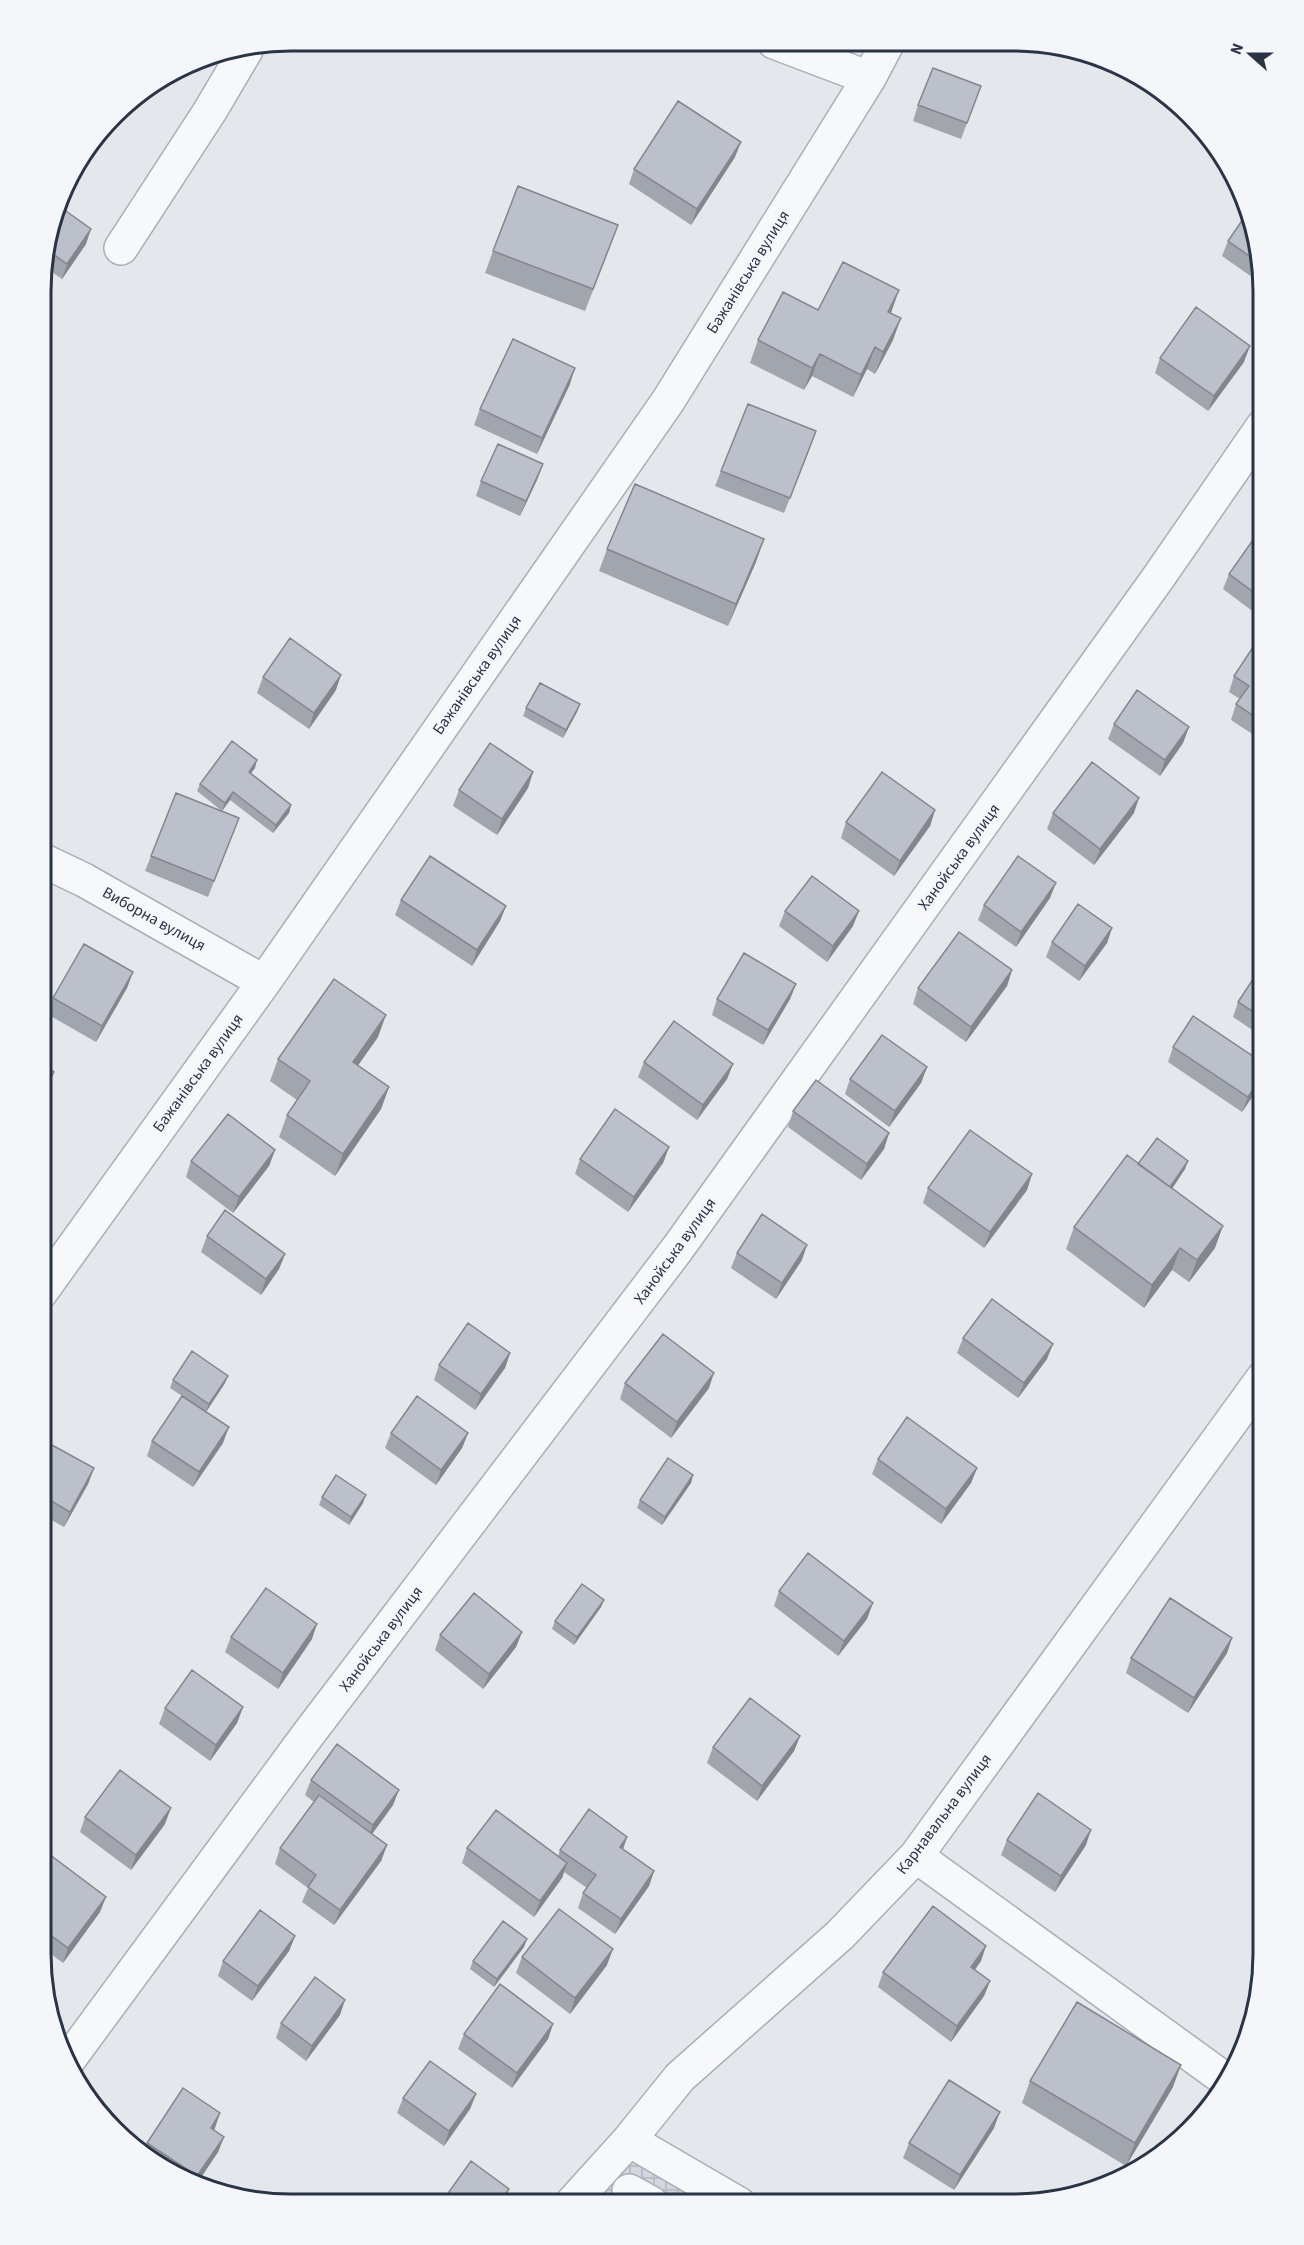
<svg xmlns="http://www.w3.org/2000/svg" width="1304" height="2245" font-family="'Source Sans 3',sans-serif">
	<style>
		.industrial { fill: url(#industrial-grid) }
		.lines { fill: none; stroke-linecap: round; stroke-linejoin: round }
		.minor-casing { stroke: #a9aeb7; stroke-width: 36 }
		.minor { stroke: #f7f8fa; stroke-width: 33 }
		.wall { fill: #a1a5ae }
		.shaded-wall { fill: #83868d }
		.building { fill: #bbc0ca; stroke: #83868d; stroke-width: 1.5 }
		.labels { text-anchor: middle; dominant-baseline: central; stroke-width: 6; stroke-linejoin: round; paint-order: stroke }
		.street-label { font-size: 16px; fill: #2b3445; stroke: #f4f6f9 }
		.rim { fill: none; stroke: #2b3445; stroke-width: 3 }
	</style>
	<defs>
		<pattern id="industrial-grid" width="8" height="8" patternUnits="userSpaceOnUse" patternTransform="scale(1.5)"><rect width="8" height="8" fill="#d2d6de"/><path d="M0 4h8M4 0v8" fill="none" stroke="#b4b8c0"/></pattern>
	</defs>
	<rect width="100%" height="100%" fill="#e4e7ec"/>
	<path class="industrial" d="M626,2157l84,47 -120,-1z"/>
	<g class="lines">
		<defs>
			<path id="minor" d="M774,42l95,36
				M121,248l89,-137 36,-61
				M42,860l42,20 180,102
				M41,1292l223,-310 404,-581 201,-323 19,-36
				M916,1856l310,224
				M67,2062l240,-326 371,-488 480,-670 105,-152
				M629,2140l110,64
				M629,2191l22,12
				M572,2203l57,-63 51,-63 160,-142 76,-79 347,-478"/>
		</defs>
		<use href="#minor" class="minor-casing"/>
		<use href="#minor" class="minor"/>
	</g>
	<path class="wall" d="M981,86l-20,53 -48,-18 5,-16z
		M109,125l-23,41 -6,-3z
		M735,157l-44,68 -62,-41 5,-15z
		M59,206l27,38 -24,35 -19,-13v-7z
		M1248,212l14,72 -40,-28 6,-15z
		M610,247l-25,64 -100,-38 8,-22z
		M818,310l73,3 2,27 -18,34 -8,-5 -14,28 -41,-21 -8,14 -54,-27 8,-23z
		M1160,358l84,4 -36,49 -53,-38z
		M570,384l-33,70 -63,-29 6,-16z
		M811,446l-27,67 -69,-27 6,-15z
		M543,464l-6,16 -17,36 -44,-20 5,-15z
		M1263,533v86l-40,-30 6,-15z
		M607,549l149,13 -28,64 -129,-55z
		M1263,632v109l-32,-21 5,-16 4,-5 -11,-7 5,-16z
		M263,677l73,13 -27,39 -52,-36z
		M580,704l-3,8 -14,26 -40,-22 3,-8z
		M1114,724l75,3 -6,16 -23,33 -52,-37z
		M255,768l-5,6 41,31 -2,8 -16,20 -43,-33 -8,11 -25,-20 3,-7z
		M533,772l-5,16 -31,47 -44,-29 6,-16z
		M935,810l-5,16 -36,50 -53,-38 5,-16z
		M1053,813h81l-40,52 -47,-36z
		M233,833l-25,64 -63,-26 6,-15z
		M1050,898l-34,49 -38,-27 6,-15z
		M401,900l105,6 -6,15 -28,45 -77,-51z
		M785,911l68,15 -26,36 -48,-36z
		M1112,928l-5,15 -28,38 -33,-24 6,-15z
		M1263,964v73l-30,-20 5,-15z
		M1012,970l-5,16 -41,56 -53,-38 5,-16z
		M133,972l-6,16 -31,54 -49,-28 6,-16z
		M796,984l-6,15 -27,46 -51,-30 5,-16z
		M378,1037l-20,28 31,22 -8,22 -46,67 -56,-39 8,-22 10,-15 -27,-19 8,-22z
		M1173,1047l90,16v19l-21,30 -74,-50z
		M644,1062l89,2 -6,15 -30,41 -59,-43z
		M927,1067l-6,16 -32,44 -44,-33 5,-15z
		M793,1111l96,22 -5,16 -23,31 -73,-53z
		M669,1147l-6,16 -35,49 -53,-38 5,-15z
		M275,1150l-6,16 -36,47 -47,-36 5,-16z
		M1138,1164l47,5 -13,19 43,60 -26,34 -17,-12 -28,38 -78,-59 8,-22z
		M1032,1174l-5,16 -43,58 -61,-45 5,-15z
		M207,1236l78,18 -6,15 -18,26 -60,-43z
		M737,1253l65,7 -26,39 -45,-31z
		M963,1338l84,21 -29,39 -61,-45z
		M510,1353l-5,15 -30,42 -41,-30 5,-15z
		M173,1380l52,3 -19,29 -36,-24z
		M625,1383l84,5 -38,50 -51,-39z
		M391,1433h77l-6,15 -26,37 -51,-37z
		M41,1439l53,29 -6,16 -24,43 -23,-13z
		M152,1441l71,2 -30,44 -46,-31z
		M878,1459l99,9 -6,15 -30,41 -69,-50z
		M693,1475l-2,8 -29,42 -25,-17 3,-8z
		M322,1497l41,6 -14,22 -30,-20z
		M779,1591l88,28 -29,37 -64,-50z
		M604,1600l-3,7 -27,38 -22,-16 3,-8z
		M522,1632l-6,15 -33,42 -48,-39 5,-15z
		M231,1637l81,2 -34,50 -53,-37z
		M1232,1638l-5,15 -39,60 -62,-40 5,-15z
		M243,1707l-6,16 -27,38 -51,-37 6,-16z
		M800,1736l-6,15 -37,50 -50,-38 6,-16z
		M311,1780l82,25 -21,29 15,11 -6,16 -47,64 -32,-23 6,-14 -33,-24 5,-16 34,-46 -9,-7z
		M85,1817l80,7 -34,46 -51,-38z
		M627,1837l-4,12 31,22 -5,15 -34,48 -37,-26 5,-15 4,-5 -23,-16 -2,6 -28,39 -72,-54 5,-15 91,8 2,-6z
		M1007,1840l79,5 -31,47 -54,-37z
		M41,1848l59,64 -37,51 -22,-16z
		M295,1936l-6,15 -37,50 -34,-25 5,-15z
		M524,1947l-30,40 -24,-18 3,-8z
		M522,1957l85,8 -37,49 -54,-41z
		M981,1961l-6,9 15,11 -6,15 -33,46 -73,-55 5,-15z
		M340,2015l-34,46 -30,-23 5,-15z
		M553,2024l-5,15 -36,49 -54,-39 6,-15z
		M1030,2081l143,6 -47,79 -104,-63z
		M476,2094l-6,15 -26,37 -47,-33 6,-15z
		M215,2128l-1,2 10,7 -6,15 -22,33 -53,-30 4,-12z
		M994,2128l-40,62 -51,-32 6,-15z"/>
	<path class="shaded-wall" d="M109,125l-23,41 6,-15 7,-13z
		M741,142l-6,15 -44,68 6,-16z
		M91,229l-5,15 -24,35 5,-15z
		M899,290l-8,23 -11,21 8,-22z
		M901,318l-8,22 -18,34 8,-22z
		M1250,346l-6,16 -36,49 6,-15z
		M875,347l-8,22 -14,28 8,-22z
		M820,354l-8,22 -8,14 8,-22z
		M575,368l-5,16 -33,70 5,-16z
		M543,464l-6,16 -17,36 6,-15z
		M764,539l-8,23 -28,64 8,-22z
		M341,675l-5,15 -27,39 5,-16z
		M580,704l-3,8 -14,26 3,-8z
		M1189,727l-6,16 -23,33 5,-16z
		M257,760l-2,8 -9,12 3,-8z
		M533,772l-5,16 -31,47 5,-16z
		M233,792l-3,8 -8,11 3,-8z
		M1139,798l-5,15 -40,52 6,-16z
		M291,805l-2,8 -16,20 3,-8z
		M935,810l-5,16 -36,50 6,-15z
		M1056,883l-6,15 -34,49 5,-15z
		M506,906l-6,15 -28,45 5,-16z
		M859,911l-6,15 -26,36 6,-16z
		M1112,928l-5,15 -28,38 6,-15z
		M1012,970l-5,16 -41,56 5,-15z
		M133,972l-6,16 -31,54 6,-16z
		M796,984l-6,15 -27,46 5,-15z
		M386,1015l-8,22 -33,47 8,-22z
		M733,1064l-6,15 -30,41 6,-15z
		M927,1067l-6,16 -32,44 6,-16z
		M54,1072l-5,15 -7,10v-7z
		M1263,1074v6l-21,32 6,-15z
		M389,1087l-8,22 -46,67 8,-22z
		M889,1133l-5,16 -23,31 6,-16z
		M669,1147l-6,16 -35,49 6,-15z
		M275,1150l-6,16 -36,47 6,-16z
		M1188,1161l-3,8 -19,29 2,-8z
		M1032,1174l-5,16 -43,58 6,-16z
		M1223,1226l-8,22 -26,34 8,-22z
		M807,1245l-5,15 -26,39 6,-16z
		M1180,1248l-8,22 -28,38 8,-23z
		M285,1254l-6,15 -18,26 5,-16z
		M1053,1344l-6,15 -29,39 6,-15z
		M510,1353l-5,15 -30,42 6,-16z
		M714,1373l-5,15 -38,50 6,-16z
		M228,1376l-3,7 -19,29 3,-8z
		M229,1427l-6,16 -30,44 6,-15z
		M468,1433l-6,15 -26,37 5,-15z
		M94,1468l-6,16 -24,43 6,-15z
		M977,1468l-6,15 -30,41 5,-15z
		M693,1475l-2,8 -29,42 3,-8z
		M366,1495l-3,8 -14,22 2,-8z
		M604,1600l-3,7 -27,38 3,-8z
		M873,1603l-6,16 -29,37 6,-15z
		M317,1624l-5,15 -34,50 5,-16z
		M522,1632l-6,15 -33,42 6,-15z
		M1232,1638l-5,15 -39,60 6,-15z
		M243,1707l-6,16 -27,38 6,-16z
		M800,1736l-6,15 -37,50 5,-15z
		M399,1790l-6,15 -26,36 6,-16z
		M171,1808l-6,16 -34,46 5,-15z
		M1091,1830l-5,15 -31,47 6,-16z
		M627,1837l-5,15 -2,-5z
		M387,1845l-6,16 -47,64 6,-15z
		M567,1863l-5,15 -28,39 6,-16z
		M654,1871l-5,15 -34,48 6,-15z
		M106,1897l-6,15 -37,51 5,-15z
		M295,1936l-6,15 -37,50 6,-15z
		M527,1939l-3,8 -30,40 3,-8z
		M986,1946l-5,15 -16,21 6,-15z
		M613,1949l-6,16 -37,49 5,-16z
		M990,1981l-6,15 -33,46 6,-16z
		M345,2000l-5,15 -34,46 6,-15z
		M553,2024l-5,15 -36,49 5,-15z
		M1181,2065l-8,22 -47,79 9,-23z
		M476,2094l-6,15 -26,37 5,-15z
		M1000,2112l-6,16 -40,62 6,-15z
		M220,2113l-5,15 -10,16 6,-16z
		M224,2137l-6,15 -22,33h-2l3,-9z
		M509,2189l-5,14h-5z"/>
	<path class="building" d="M933,68l48,18 -14,37 -49,-18z
		M678,101l63,41 -44,67 -63,-40z
		M99,138l-7,13 -2,-1z
		M518,186l100,39 -25,64 -100,-38z
		M59,206l32,23 -24,35 -21,-15z
		M1248,212l10,50 -30,-21z
		M843,262l56,28 -11,22 13,6 -18,34 -8,-5 -14,28 -41,-21 -8,14 -54,-28 25,-48 35,18z
		M1196,307l54,39 -36,50 -54,-38z
		M513,339l62,29 -33,70 -62,-29z
		M748,404l68,27 -26,67 -69,-27z
		M498,444l45,20 -17,37 -45,-20z
		M635,484l129,55 -28,65 -129,-55z
		M1260,530l3,3v66l-34,-25z
		M1263,632v90l-27,-18 13,-18 -15,-10z
		M290,638l51,37 -27,38 -51,-36z
		M540,683l40,21 -14,26 -40,-22z
		M1137,690l52,37 -24,33 -51,-36z
		M232,741l25,19 -8,12 42,33 -15,20 -43,-33 -8,11 -25,-19z
		M490,743l43,29 -31,47 -43,-29z
		M1092,762l47,36 -39,51 -47,-36z
		M882,772l53,38 -35,51 -54,-39z
		M176,793l63,25 -25,63 -63,-25z
		M430,856l76,50 -29,44 -76,-50z
		M1018,856l38,27 -35,49 -37,-27z
		M812,876l47,35 -26,35 -48,-35z
		M1078,904l34,24 -27,38 -33,-24z
		M959,932l53,38 -41,57 -53,-39z
		M84,944l49,28 -31,54 -49,-28z
		M744,953l52,31 -28,46 -51,-31z
		M1263,964v54l-25,-16z
		M334,979l52,36 -33,47 36,25 -46,67 -56,-39 23,-34 -32,-22z
		M1193,1016l70,47v11l-15,23 -75,-50z
		M674,1021l59,43 -30,41 -59,-43z
		M882,1035l45,32 -32,44 -45,-32z
		M42,1063l12,9 -12,18z
		M816,1080l73,53 -22,31 -74,-53z
		M615,1109l54,38 -35,50 -54,-38z
		M228,1114l47,36 -36,47 -48,-36z
		M970,1130l62,44 -42,58 -62,-44z
		M1157,1138l31,23 -18,26 -32,-23z
		M1127,1155l96,71 -26,34 -17,-12 -28,37 -78,-58z
		M225,1210l60,44 -19,25 -59,-43z
		M762,1214l45,31 -25,38 -45,-30z
		M992,1299l61,45 -29,39 -61,-45z
		M468,1323l42,30 -29,41 -42,-29z
		M663,1334l51,39 -37,49 -52,-39z
		M192,1351l36,25 -19,28 -36,-24z
		M182,1396l47,31 -30,45 -47,-31z
		M417,1396l51,37 -27,37 -50,-37z
		M907,1417l70,51 -31,41 -68,-50z
		M41,1439l53,29 -24,44 -29,-17z
		M668,1458l25,17 -28,42 -25,-17z
		M336,1475l30,20 -15,22 -29,-20z
		M808,1553l65,50 -29,38 -65,-50z
		M582,1584l22,16 -27,37 -22,-16z
		M266,1588l51,36 -34,49 -52,-36z
		M474,1593l48,39 -33,42 -49,-39z
		M1170,1598l62,40 -38,60 -63,-40z
		M192,1670l51,37 -27,38 -51,-37z
		M750,1698l50,38 -38,50 -49,-39z
		M337,1744l62,46 -26,35 -62,-45z
		M120,1770l51,38 -35,47 -51,-38z
		M1038,1793l53,37 -30,46 -54,-36z
		M319,1795l68,50 -47,65 -32,-23 8,-12 -36,-27z
		M589,1809l38,28 -7,10 34,24 -33,48 -38,-26 13,-18 -36,-25z
		M496,1810l71,53 -27,38 -73,-53z
		M41,1848l65,49 -38,51 -27,-20z
		M933,1906l53,40 -15,21 19,14 -33,45 -74,-54z
		M559,1909l54,40 -38,49 -53,-41z
		M260,1910l35,26 -37,50 -35,-25z
		M503,1921l24,18 -30,40 -24,-18z
		M315,1977l30,23 -33,46 -31,-23z
		M500,1984l53,40 -36,49 -53,-39z
		M1077,2002l104,63 -46,78 -105,-62z
		M430,2061l46,33 -27,37 -46,-33z
		M949,2080l51,32 -40,63 -51,-32z
		M183,2088l37,25 -9,15 13,9 -27,39 -50,-33z
		M471,2161l38,28 -10,14h-58z
		M615,2195l16,8h-20z
		M314,2197l8,6h-11z"/>
	<g class="labels">
		<g class="street-label">
			<text transform="translate(748 272) rotate(-58)">Бажанівська вулиця</text>
			<text transform="translate(477 675) rotate(-55)">Бажанівська вулиця</text>
			<text transform="translate(959 857) rotate(-54)">Ханойська вулиця</text>
			<text transform="translate(154 919) rotate(29)">Виборна вулиця</text>
			<text transform="translate(198 1073) rotate(-54)">Бажанівська вулиця</text>
			<text transform="translate(675 1251) rotate(-54)">Ханойська вулиця</text>
			<text transform="translate(381 1639) rotate(-53)">Ханойська вулиця</text>
			<text transform="translate(944 1814) rotate(-53)">Карнавальна вулиця</text>
		</g>
	</g>
	<path d="M0 0H1304V2245H0ZM291 51H1013A240 240 0 0 1 1253 291V1954A240 240 0 0 1 1013 2194H291A240 240 0 0 1 51 1954V291A240 240 0 0 1 291 51Z" fill="#f4f6f9" fill-rule="evenodd"/>
	<path class="rim" d="M291 51H1013A240 240 0 0 1 1253 291V1954A240 240 0 0 1 1013 2194H291A240 240 0 0 1 51 1954V291A240 240 0 0 1 291 51Z"/>
	<g transform="translate(1250 54) rotate(291)" stroke="#f4f6f9" stroke-width="4.5" paint-order="stroke">
	<path d="M0-4.5L10 22L0 15L-10 22Z" fill="#2b3445"/>
	<text y="-9" font-size="16" font-weight="bold" text-anchor="middle" fill="#2b3445">N</text>
	</g>
</svg>
